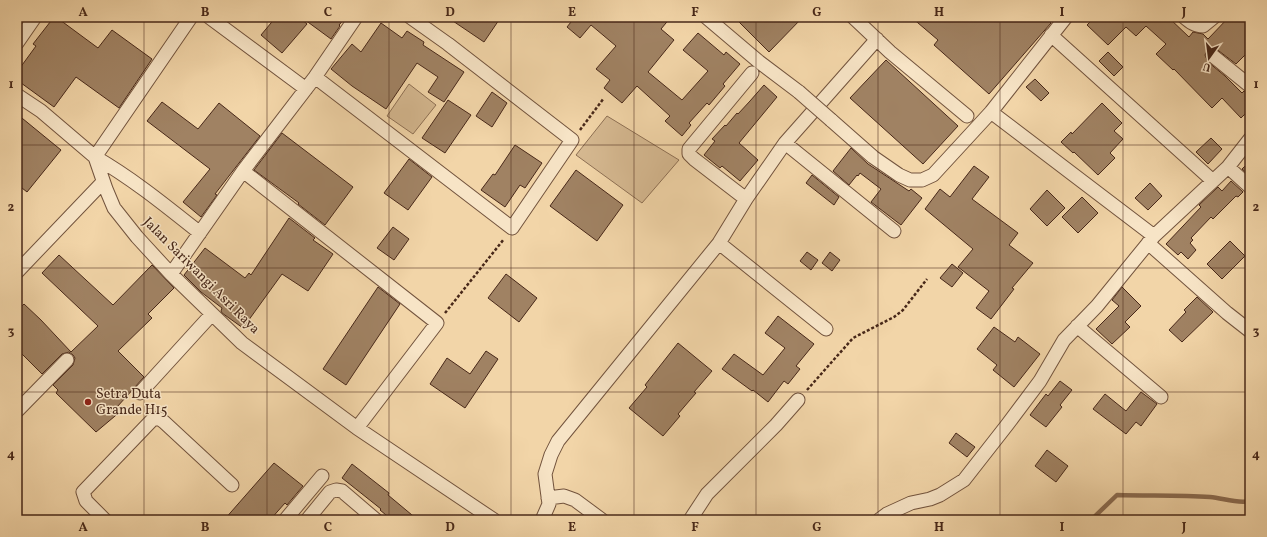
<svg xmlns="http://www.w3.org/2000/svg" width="1267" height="537" font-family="Vollkorn,serif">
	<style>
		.green { fill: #d5b890; stroke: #8e7054 }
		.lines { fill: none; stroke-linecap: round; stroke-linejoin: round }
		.stream { stroke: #8b6c51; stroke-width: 4.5 }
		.building { fill: #a08263; stroke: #482819 }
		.minor-casing { stroke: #72533d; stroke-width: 15 }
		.path { stroke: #482819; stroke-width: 2.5; stroke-dasharray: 3 2; stroke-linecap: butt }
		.minor { stroke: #f7e4c6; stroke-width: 13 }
		.minor-bridge-casing { stroke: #72533d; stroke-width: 15; stroke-linecap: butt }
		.minor-bridge { stroke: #f7e4c6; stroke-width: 13 }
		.grid { fill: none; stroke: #482819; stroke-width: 1; stroke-opacity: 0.55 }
		.poi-dot { fill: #8f2418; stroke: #f7e4c6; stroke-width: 1.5 }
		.labels { text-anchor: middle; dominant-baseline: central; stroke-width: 3; stroke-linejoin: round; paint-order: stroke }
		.street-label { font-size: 14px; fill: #482819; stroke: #f7e4c6 }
		.poi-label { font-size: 14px; fill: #482819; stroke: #f7e4c6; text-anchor: start }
		.neatline { fill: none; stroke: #482819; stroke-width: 1.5 }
		.grid-label { font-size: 13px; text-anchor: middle; font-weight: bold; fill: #482819 }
	</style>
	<rect width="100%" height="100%" fill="#f2d5a8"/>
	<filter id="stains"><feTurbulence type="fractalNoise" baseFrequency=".005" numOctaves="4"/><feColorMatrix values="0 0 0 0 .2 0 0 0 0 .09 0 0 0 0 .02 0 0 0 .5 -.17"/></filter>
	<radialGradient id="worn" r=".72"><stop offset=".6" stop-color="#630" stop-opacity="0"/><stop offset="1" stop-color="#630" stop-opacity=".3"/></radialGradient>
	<path class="green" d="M409,84l27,21 -23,29 -26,-18z
		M607,116l72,44 -37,43 -66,-48z"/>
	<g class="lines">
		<path class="stream" d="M1091,520l26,-25c31,1 62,0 93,2 13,1 27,7 40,4"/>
	</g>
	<path class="building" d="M54,17h2l42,31 14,-18 40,29 -33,49 -43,-31 -22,30 -37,-27v-8l19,-26 -3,-2z
		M276,17h23l8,7 -25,29 -21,-18z
		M301,17h45l-7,8 1,1 -9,13z
		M447,17h54l-17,25z
		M575,17h96l-10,12 13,11 -26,32 34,28 26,-29 -25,-21 15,-17 26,22 2,-3 14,12 -17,20 2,2 -16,19 -2,-2 -18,20 2,2 -9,11 -17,-15 5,-5 -33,-30 -15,17 -18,-15 6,-8 -14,-11 20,-23 -25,-21 -11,13 -13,-11z
		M734,17h69l-34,35z
		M911,17h134l6,6 -62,71 -55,-49 4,-5z
		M1095,17h73l21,20 4,-5 10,2 5,5 21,-22h21v33l-14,14 -21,-16h-4l-4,3 -2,4 3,7 17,14 17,17 2,-2 6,3v15l-9,9 -19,-20 -10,10 -38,-39 -1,1 -17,-16 10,-10 -20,-18 -10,10 -10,-9 -18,18 -21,-20z
		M381,23l21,15 5,-7 17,11 -1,3 41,27 -20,30 -16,-10 10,-15 -21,-14 -31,46 -34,-23 -21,-17 21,-25 9,8z
		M1108,52l15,15 -9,9 -15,-15z
		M886,60l72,66 -35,38 -73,-66z
		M1035,79l14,14 -8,8 -15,-14z
		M764,85l13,12 -38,46 19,17 -18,21 -18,-15 -2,2 -16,-13 11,-14 -3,-2 13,-14 1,1 11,-13 1,1 12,-13z
		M492,92l15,11 -15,24 -16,-11z
		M448,100l23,15 -26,38 -23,-15z
		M162,102l36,27 21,-26 41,33 -45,58 2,1 -16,22 -18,-15 27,-33 -63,-48z
		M1102,103l20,20 -8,8 9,8 -13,14 5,5 -17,17 -24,-23 -1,1 -12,-11 10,-10 1,2z
		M17,114l44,36 -34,42 -10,-8z
		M282,133l71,54 -28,38 -27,-21 1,-1 -45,-33z
		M1211,138l11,11 -14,15 -12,-12z
		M515,145l27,18 -17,25 -5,-3 -15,22 -24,-17 12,-16 2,1z
		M851,148l17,16 41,27 2,-2 11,9 -21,27 -30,-23 10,-13 -21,-16 -2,3 -1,-1 -8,10 -16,-14z
		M409,159l23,18 -24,33 -24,-17z
		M1250,161v15l-8,-7z
		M974,166l15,11 -17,22 46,34 -9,12 24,18 -21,25 2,1 -23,30 -15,-11 13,-17 -31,-24 15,-18 -48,-40 15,-20 10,8z
		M576,170l47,35 -26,36 -47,-35z
		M812,175l27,22 -5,8 -28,-22z
		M1231,181l12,11 -5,5 -2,-1 -23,23 -2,-2 -20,21 2,2 -3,3 6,7 -8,9 -7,-7 -3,3 -12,-11 35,-37 -2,-2 19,-18 4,4z
		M1150,183l12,13 -14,14 -13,-12z
		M1047,190l18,18 -18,18 -17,-17z
		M1082,197l16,16 -20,20 -16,-16z
		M289,218l26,20 -2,2 20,14 -25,37 -26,-17 -39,54 -21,-15 -1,-2 1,-3 -21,-16 -17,-17 21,-27 40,30 4,-5 2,2z
		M393,227l16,12 -15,21 -17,-12z
		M1230,241l15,15 -23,23 -15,-15z
		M807,252l11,8 -7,10 -11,-9z
		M830,252l10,8 -8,11 -10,-8z
		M59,255l54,50 39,-40 22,23 -26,26 4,4 -34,33 26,26 -27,30 4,4 -25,21 -40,-39 2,-3 -5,-5 20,-20 2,-7 -2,-3 -4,-3 -7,2 -20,20 -25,-25v-38l7,-7 17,16 30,32 27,-26 -56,-53z
		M952,264l11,9 -11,14 -12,-9z
		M506,274l31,24 -18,24 -31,-24z
		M378,287l22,17 -54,81 -23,-16z
		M1122,287l19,19 -16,16 5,5 -18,17 -16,-15 23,-23 -7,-6z
		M1197,297l16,15 -31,30 -13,-12 17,-18 -2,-2z
		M778,316l36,28 -18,22 4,3 -12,15 -4,-3 -16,21 -15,-12 -1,1 -30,-22 12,-15 29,21 22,-27 -20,-15z
		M994,327l21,15 3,-5 22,17 -26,33 -21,-17 4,-5 -20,-16z
		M678,343l34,28 -18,21 2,1 -18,21 2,2 -17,20 -34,-28 18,-21 -2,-2z
		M486,351l12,8 -33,49 -35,-24 17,-26 23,16z
		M1060,381l12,9 -12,15 2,2 -16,20 -16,-12 16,-21 2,2z
		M1141,392l16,12 -16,22 -5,-4 -10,12 -33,-25 12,-15 21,17z
		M956,433l19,14 -8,10 -18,-14z
		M1047,450l21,16 -12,16 -21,-16z
		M274,463l29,23 -16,19 -2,-2 -15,17h-46z
		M352,464l37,29 -1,2 30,25h-26l-12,-10 1,-1 -39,-31z"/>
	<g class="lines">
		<defs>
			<path id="minor" d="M191,17l-96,140c38,22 71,49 105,76
				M209,17l97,72
				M706,17l52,44 41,31
				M853,17l37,35 77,64
				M1184,17c6,5 11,9 19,9l11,-9
				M1051,35l162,146
				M17,43l18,-26
				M1213,56l37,30
				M315,77l197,151 60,-88 -124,-96 -38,-27
				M17,95l24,16 54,46 11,32 8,19 23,29 34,37 71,69 115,85 137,92
				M991,112l163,124
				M831,120l42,37 26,18 11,5h12l11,-5 58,-63 75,-95
				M785,143l109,88
				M1228,167l22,20
				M243,171l194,152 -80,105
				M746,199l-52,-40 -5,-5v-5l63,-76
				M719,243l107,86
				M1148,243l79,70 23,18
				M17,272l86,-90
				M171,274l72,-103 72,-94 41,-60
				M1077,326l84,71
				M140,393l72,-79
				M17,411l50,-51
				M548,498l16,-2 11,4 27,20
				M105,520l-19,-19 -3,-9 70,-73h7l4,3 68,63
				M285,520l37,-44
				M307,520l23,-28 6,-2 6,1 34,29
				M542,520l7,-16 -4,-30 6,-19 7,-14 161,-198 27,-44 39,-56 92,-104
				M690,520l17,-26 69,-69 22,-25
				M879,520l8,-6 24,-11 19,-4 10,-4 24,-15 43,-55 33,-44 24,-41 33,-34 57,-70 74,-69 22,-28"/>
		</defs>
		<use href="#minor" class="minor-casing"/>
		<path class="path" d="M580,130l24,-32
			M445,313l59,-74
			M807,390l46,-52 41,-21 9,-7 24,-31"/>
		<use href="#minor" class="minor"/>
		<defs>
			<path id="minor-bridge" d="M799,92l32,28"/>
		</defs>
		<use href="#minor-bridge" class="minor-bridge-casing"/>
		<use href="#minor-bridge" class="minor-bridge"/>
	</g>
	<path class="grid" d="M144,17v503M267,17v503M389,17v503M511,17v503M634,17v503M756,17v503M878,17v503M1000,17v503M1123,17v503M17,145h1233M17,268h1233M17,392h1233"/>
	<circle class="poi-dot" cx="88" cy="402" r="4"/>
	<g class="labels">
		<g class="street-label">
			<text transform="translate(201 276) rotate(45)">Jalan Sariwangi Asri Raya</text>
		</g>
		<g class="poi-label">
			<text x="96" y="394">Setra Duta<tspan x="96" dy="16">Grande H15</tspan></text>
		</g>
	</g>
	<rect width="1267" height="537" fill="none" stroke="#f2d5a8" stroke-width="44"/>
	<g transform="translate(1209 58) rotate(194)" stroke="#f7e4c6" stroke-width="3" paint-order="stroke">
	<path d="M0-3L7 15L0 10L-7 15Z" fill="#482819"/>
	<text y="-6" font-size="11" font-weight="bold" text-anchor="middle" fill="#482819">U</text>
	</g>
	<rect x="22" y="22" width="1223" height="493" class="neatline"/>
	<g class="grid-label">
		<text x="83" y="16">A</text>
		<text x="205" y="16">B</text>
		<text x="328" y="16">C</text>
		<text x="450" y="16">D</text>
		<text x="572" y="16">E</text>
		<text x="695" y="16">F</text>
		<text x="817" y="16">G</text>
		<text x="939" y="16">H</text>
		<text x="1062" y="16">I</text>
		<text x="1184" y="16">J</text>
		<text x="11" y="88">1</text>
		<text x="1256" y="88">1</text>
		<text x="11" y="211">2</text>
		<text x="1256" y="211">2</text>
		<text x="11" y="335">3</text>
		<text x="1256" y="335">3</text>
		<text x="11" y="458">4</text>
		<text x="1256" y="458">4</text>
		<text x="83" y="531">A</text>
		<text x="205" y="531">B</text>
		<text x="328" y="531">C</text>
		<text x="450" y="531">D</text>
		<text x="572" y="531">E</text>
		<text x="695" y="531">F</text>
		<text x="817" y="531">G</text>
		<text x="939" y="531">H</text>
		<text x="1062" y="531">I</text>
		<text x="1184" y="531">J</text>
	</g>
	<rect width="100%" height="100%" filter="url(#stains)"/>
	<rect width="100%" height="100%" fill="url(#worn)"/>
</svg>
